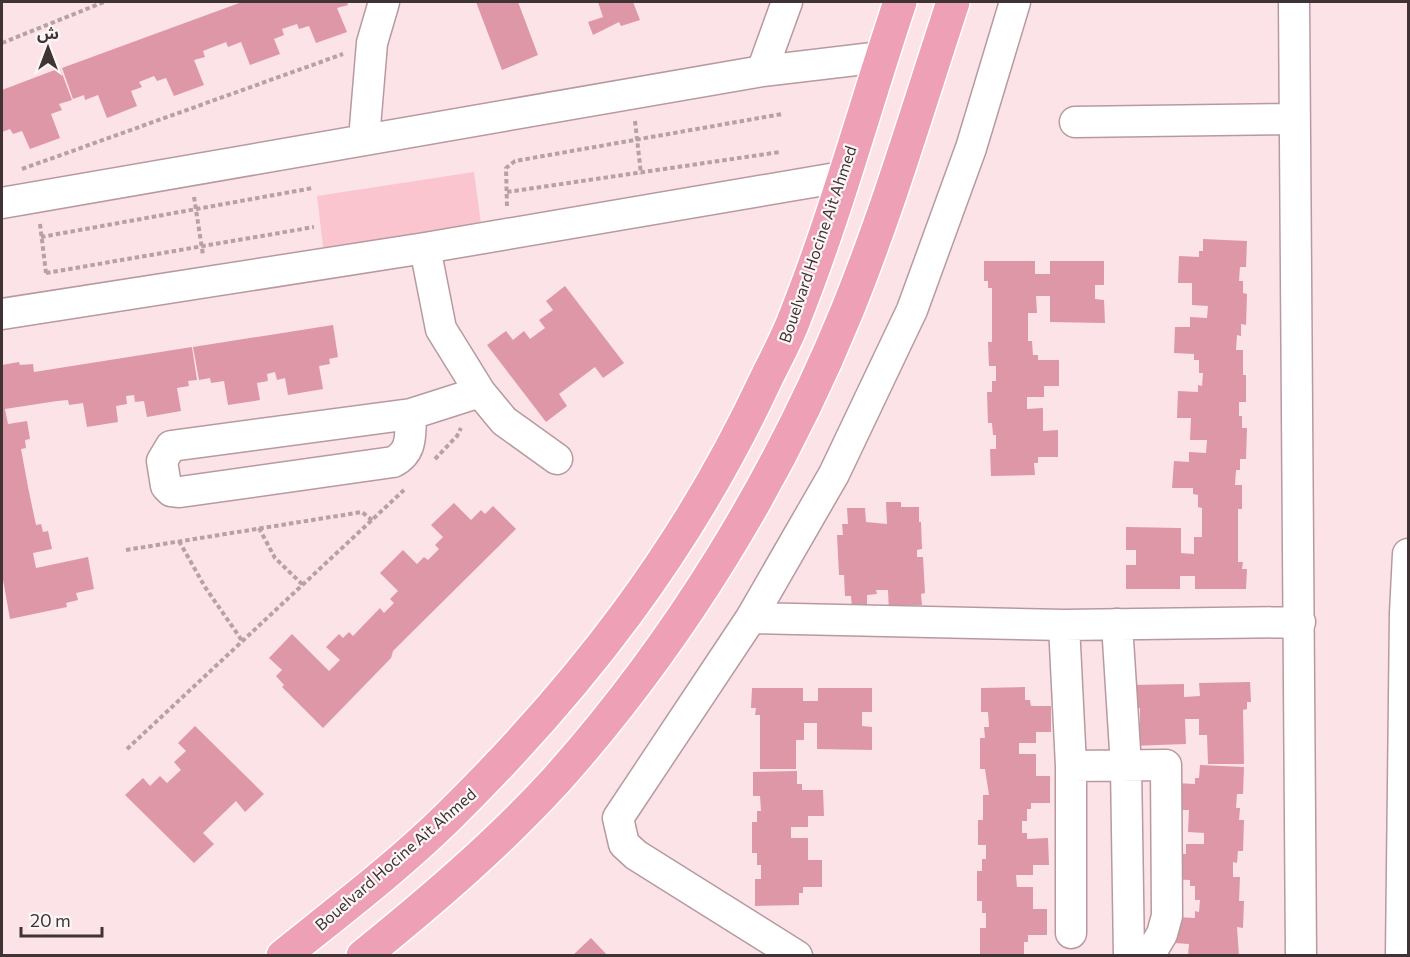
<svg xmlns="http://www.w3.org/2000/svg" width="1410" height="957" font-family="Commissioner,'Noto Sans Arabic',sans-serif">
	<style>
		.green { fill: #fbc5d0 }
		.building { fill: #dd97a7 }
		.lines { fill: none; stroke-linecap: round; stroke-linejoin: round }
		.minor-casing { stroke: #b79aa0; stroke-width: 33 }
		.major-casing { stroke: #fff; stroke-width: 36 }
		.path { stroke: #b6a2a6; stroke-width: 4; stroke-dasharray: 4.5 3; stroke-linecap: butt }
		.minor { stroke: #fff; stroke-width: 30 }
		.major { stroke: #eda0b6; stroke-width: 33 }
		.labels { text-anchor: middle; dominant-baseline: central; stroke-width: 4.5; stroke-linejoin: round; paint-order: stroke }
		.street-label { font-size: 16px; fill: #3f3335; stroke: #fcf6f7 }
	</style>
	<rect width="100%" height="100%" fill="#fce3e8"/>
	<path class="green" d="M474,172l8,59 -158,24 -7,-59z"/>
	<path class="building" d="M242,2h105l1,3 -11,3 10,24 -31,11 -7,-17 -10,3 -2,-5 -15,5 2,6 -10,4 6,15 -30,11 -9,-23 -13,5 -2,-5 -23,9 2,6 -11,3 10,25 -30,11 -8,-18 -9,3 -3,-5 -15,6 3,5 -11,4 6,15 -30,12 -9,-23 -13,5 -1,-5 -11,4 -11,-31z
		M476,2h42l20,53 -36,15z
		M598,2h35l7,18 -19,6 -2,-4 -26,13 -5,-13 15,-5z
		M60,68l12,32 -13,4 3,6 -11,4 9,24 -30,11 -8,-18 -9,3 -3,-5 -8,3v-42z
		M1203,239l44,2 -1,26h-6l-1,14h4v12l4,1 -1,31 -5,-1v12l-4,-1 -1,15h7v25h3v27h-7v14h3v12h5l-1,31h-6v11h-4l-1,15h7v24h-4v53h5l-1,7h5l-1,20h-51v-13h-15v13h-54v-24h10v-15h-10v-23l55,1v25l13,1v-17h8v-29l-4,-1v-12l-5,-1v-6h-21l2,-27 15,1v-10l17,1 1,-13h-17l1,-22h-14l1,-27 20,1v-7l4,1 1,-13h-4v-13h-5v-6l-20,-1 1,-26h15v-10l17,1 1,-12 -16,-1v-22h-14l1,-27 20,1v-6h4z
		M984,261h51v13h15v-13h54v24h-9v14l9,1 1,23 -55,-1v-26h-14l1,17h-9v28h4l1,14h5v5h21v26h-15v11h-17v12l16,-1v23l15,-1v27h-20v6h-4l1,12 -44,1 -1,-27h6v-14h-3l-1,-12h-4l-1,-31h5v-11h4v-15h-7l-1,-24h4v-54h-4v-7h-4z
		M565,286l59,77 -21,15 -8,-11 -36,27 8,12 -21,16 -59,-77 19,-14 7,9 11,-9 6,8 15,-11 -6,-8 14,-10 -7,-9z
		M333,325l5,32 -9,2 1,5 -11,2 4,23 -35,6 -3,-17 -8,2 -2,-8 -8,2 1,7 -11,2 3,17 -32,5 -4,-24 -13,2 -1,-5 -11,2 -6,-33z
		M192,347l5,33 -9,1 1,5 -12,2 4,23 -34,6 -3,-16 -9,1 -1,-7 -8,1 1,8 -11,2 2,16 -31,5 -4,-24 -14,2 -1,-5 -11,1 -52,8 3,15 19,-3 3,18 -5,1 1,8 -5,1 7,38 8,38 5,-1 2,8 5,-1 4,18 -19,4 3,15 52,-11 6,32 -18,4 2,7 -12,3 1,4 -57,12 -8,-45v-209l17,-3 1,3 13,-1 1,8z
		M886,502h15v5h18v15h2l1,27 -5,1v7h6l2,36 -4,1 1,11h-17v7h-16l-1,-22h-12l1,4 -10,1v12l-15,1 -1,-12h-6l-1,-21h-5l-2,-40h6l-1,-11h6l-1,-16h18l1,14 21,2z
		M454,503l17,17 10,-10 4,4 8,-8 23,23 -108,107 -15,15 -2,7 -68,70 -41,-41 2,-2 -8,-9 6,-6 -13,-12 23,-24 37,37 11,-11 -14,-13 13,-13 4,4 6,-6 4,4 27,-28 4,5 10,-10 -4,-4 8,-8 -18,-18 23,-23 14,14 7,-7 4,3 11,-11 -4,-4 8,-8 -12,-12z
		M1250,682l1,20h-4v7l-4,1 1,54h-36l-1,-29h-8v-16h-14l1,25 -55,2v-23h9v-15l-9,1 -1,-24 54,-1v13l16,-1 -1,-13z
		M1025,687v13h5l1,6h20v26h-15v11h-17v11h17v22h14v27h-19v6h-4v12h-5v12h5v6l21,-1 1,27h-16v10h-17l1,12h16v22h14v26h-19v7h-4v12l-44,1v-27h6v-15h-4v-12h-5v-30h5v-12h4v-14h-8v-25h5v-25h6l-4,-26h-5v-31h5l-1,-11h5l-1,-15h-7v-24z
		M752,688h51v13h15v-13h54v24h-10v14l10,1v23l-55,-1v-26h-13v17h-8v29h-36v-54h-5l1,-7h-5z
		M195,726l69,68 -19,18 -9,-11 -33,32 11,11 -20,19 -69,-68 18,-17 7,8 10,-10 7,7 14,-13 -7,-8 12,-11 -8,-8z
		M1200,765l44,2 -1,27h-6l-1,14h4l-1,12h5l-1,31h-5l-1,12 -4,-1v15h7l-1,24h5l-1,27 -6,-1 2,29h-51l1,-12 -15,-1 1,-26 20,1v-7l4,1 1,-12h-5v-14h-5v-6l-20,-1 1,-25h15v-10h18v-11l-16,-1 1,-22h-15l1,-27 20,1v-6h4z
		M797,771v13h5v6h21l1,26h-16v11h-17v11h17v22h14v27h-19v6h-4v12l-44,1v-27h6v-14h-4v-12h-5v-31h5v-11h4l-1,-15h-7v-24z
		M591,938l17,18h-36z"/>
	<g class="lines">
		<defs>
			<path id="minor" d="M1294,2l7,954
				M762,71l25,-69
				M1075,122l218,-3
				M364,139l8,-96 12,-41
				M2,203l760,-132 119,-14
				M425,248l16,81 39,63 24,29 53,38
				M2,314l423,-66 417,-71
				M411,414c-1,21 2,38 -18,48l-213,30 -9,-1 -5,-5 -4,-25 9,-15 240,-32 69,-22
				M751,618l313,7 236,-3
				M1117,624l9,142 3,190
				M1064,625l7,141v167
				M1071,766l95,-1 1,151 -5,18 -13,22
				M797,956l-161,-101 -12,-11 -6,-26 133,-200 83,-144 78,-164 59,-162 44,-146
				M1401,956l4,-343 3,-59"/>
			<path id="major" d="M283,956c56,-45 114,-89 165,-139 133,-131 238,-267 317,-436 10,-21 22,-42 30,-64 41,-103 70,-211 105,-315
				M363,956c68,-55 136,-113 195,-178 121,-136 220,-298 289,-467 41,-101 72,-206 106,-309"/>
		</defs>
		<use href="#minor" class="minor-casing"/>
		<use href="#major" class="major-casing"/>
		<path class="path" d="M2,43l102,-41
			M635,121l6,53
			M22,169l321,-115
			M507,192l273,-40
			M194,197l9,58
			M507,206l-1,-38 9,-7 267,-47
			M40,224l6,49
			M41,237l272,-49
			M46,273l268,-46
			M435,459l22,-23 4,-8
			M259,528l16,30 29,28
			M179,541l26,46 38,55
			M126,550l236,-38 11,9
			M127,749l277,-259"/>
		<use href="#minor" class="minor"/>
		<use href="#major" class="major"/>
	</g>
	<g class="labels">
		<g class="street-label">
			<text transform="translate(817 244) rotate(-71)">Bouelvard Hocine Ait Ahmed</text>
			<text transform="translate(395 859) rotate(-41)">Bouelvard Hocine Ait Ahmed</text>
		</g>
	</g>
	<rect width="1410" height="957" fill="none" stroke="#3f3335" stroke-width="6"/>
	<g transform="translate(48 48)" stroke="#fcf6f7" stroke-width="4.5" paint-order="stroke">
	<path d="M0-4.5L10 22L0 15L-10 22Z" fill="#3f3335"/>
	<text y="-9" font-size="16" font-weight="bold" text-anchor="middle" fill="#3f3335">ش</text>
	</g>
	<path d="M21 927v9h81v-9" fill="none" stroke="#3f3335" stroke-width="3"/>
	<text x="30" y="927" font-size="18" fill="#3f3335" stroke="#fcf6f7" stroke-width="4.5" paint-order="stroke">20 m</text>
</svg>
